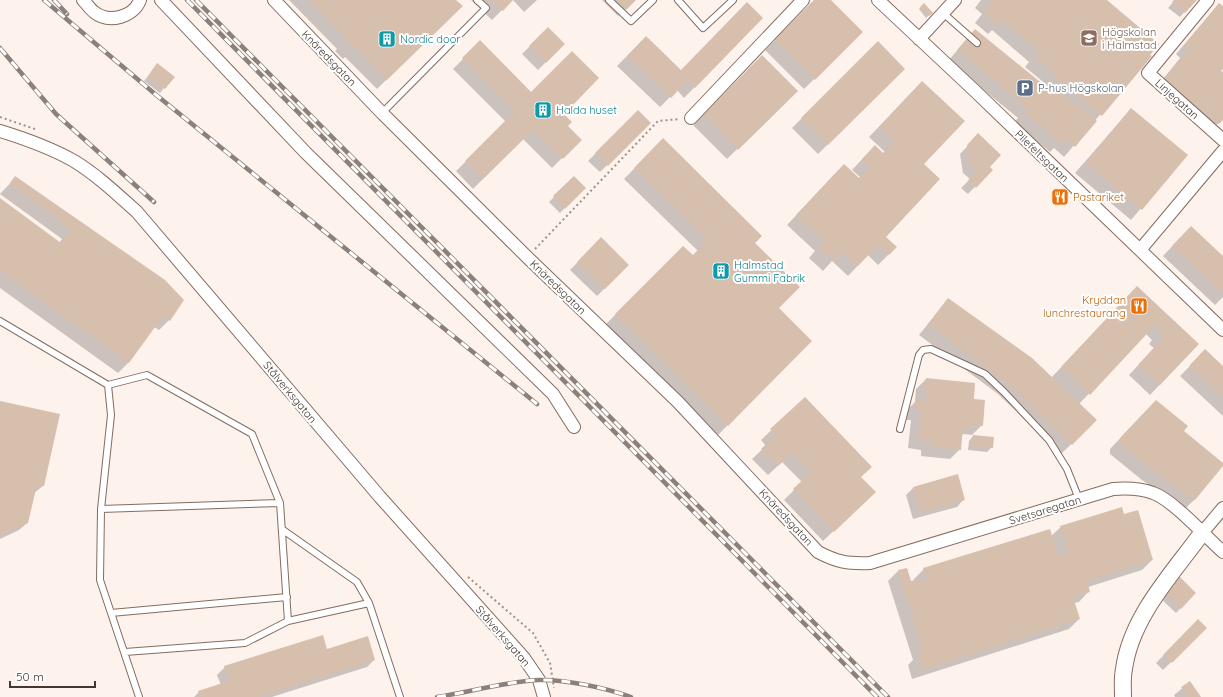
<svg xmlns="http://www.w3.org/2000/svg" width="1223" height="697" font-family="Quicksand,sans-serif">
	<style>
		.shadow { fill: #0003 }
		.building { fill: #d7bfad }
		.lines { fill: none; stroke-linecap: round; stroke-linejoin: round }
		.lane-casing { stroke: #856c60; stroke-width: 8 }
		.street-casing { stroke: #856c60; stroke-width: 14 }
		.secondary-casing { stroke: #856c60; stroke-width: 18 }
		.path { stroke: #9d918c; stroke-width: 2; stroke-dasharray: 2 3; stroke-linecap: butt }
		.lane { stroke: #fff; stroke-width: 6 }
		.street { stroke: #fff; stroke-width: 12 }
		.secondary { stroke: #fff; stroke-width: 16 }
		.rail-casing { stroke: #8b807a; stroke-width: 4.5 }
		.rail { stroke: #fff; stroke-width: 3; stroke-dasharray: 9; stroke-linecap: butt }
		.labels { text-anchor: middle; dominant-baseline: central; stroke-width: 4; stroke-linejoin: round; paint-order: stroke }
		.education-label { font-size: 11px; fill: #785e54; stroke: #fff; text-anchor: start }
		.culture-label { font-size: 11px; fill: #0d838f; stroke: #fff; text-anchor: start }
		.street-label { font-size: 11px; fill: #423731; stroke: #fff }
		.service-label { font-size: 11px; fill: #4e5e75; stroke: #fff; text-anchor: start }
		.food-label { font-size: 11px; fill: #c56008; stroke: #fff; text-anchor: start }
	</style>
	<rect width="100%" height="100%" fill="#fef2ed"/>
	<path class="shadow" d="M289,0h166l6,6 -84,83 -32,-32 -2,2 -8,-8 2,-2z
		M471,0h41l-20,20z
		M513,0h24l-13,12z
		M602,0h32l-16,16z
		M815,0h15l32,32 -58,57 -39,-39z
		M981,0h124l45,56 -86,101 -10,-9 -4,4 -36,-30 4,-4 -70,-57 27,-31 70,57 2,-2 -22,-18 4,-5 -37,-32 -4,4 -13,-11 7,-9 -7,-6z
		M1175,0h20l-15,17 -12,-9z
		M1219,4l4,3v61l-3,3 3,3v44l-15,16 -53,-45 25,-31 -4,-4z
		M923,5l8,8 -5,5 -7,-9z
		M762,18l-78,80 -7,-8 -17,17 -43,-41 29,-29 35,34z
		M548,28l16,16 -26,26 -16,-16z
		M480,42l51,51 38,14 -4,9 2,10 13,14 -28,28 -29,-29 -50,50 -17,-18 50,-49 -53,-53z
		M878,42l26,27 -86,85 -26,-26z
		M762,57l34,34 -69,68 -34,-34z
		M157,65l16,12 -13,16 -16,-12z
		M912,92l11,73 -38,72 11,10 -18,18 -10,-10 -20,21 -16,-15 -9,10 -14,-13 6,-7 -28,-26 47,-50 24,4 2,-2 -8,-7 13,-14 17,-2 3,-2 -16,-15z
		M1131,109l55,46 -55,65 -56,-47z
		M638,111l12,12 -50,49 -12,-11z
		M978,135l11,32 2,3 -23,24 -7,-6 9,-9 -7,-6 -3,-19z
		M663,139l91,104 23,65 34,33 -93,94 -112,-111 77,-77 9,10 6,-6 -74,-72z
		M16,177l153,143 -10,10 -5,-3 -26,36 -10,10 -118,-85v-88l59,43 3,-4 -62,-45z
		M574,177l10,11 -24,25 -11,-11z
		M1181,237l42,20v40l-8,8 -52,-49z
		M601,238l27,27 -31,31 -27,-26z
		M1137,287l61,57 -48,51 -21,-20 25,-27 -5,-4 3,-4 -6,-6 -67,70 17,16 -35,34 -63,-60 -79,-59 29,-36 103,79z
		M1195,361l28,7v48l-43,-40z
		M926,379l46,21 10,25 -10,10 -9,-1 -2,2 -1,13 -10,10 -29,-3v-6l-13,-2 3,-28h-6l1,-9 9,-9 1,-13z
		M805,398l55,79 4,25 -41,39 -39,-41 18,-18 -20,-20 -14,13 -16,-16 14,-13 -5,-6z
		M0,402l43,84 -9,7 -7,30 -8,7 -19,9z
		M1146,411l36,20 13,68 -10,10 -43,-29 -32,-26v-5z
		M973,436l19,11 -5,5 -19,-2 1,-9z
		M913,488l51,11 -7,8 -44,12 -7,-24z
		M1124,516l28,44 -10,10 -54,17 1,4 -10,11 -5,1 5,16 -10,10 -157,50 -4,-14 5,-5 -25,-79 10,-10 12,11 4,-1v-2l10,-10 127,-33 10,-9z
		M1178,577l17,16 -19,20 -17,-16z
		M1198,621l8,7 -43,42 -7,-7z
		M326,650l48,10 -7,7 -95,30h-78l5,-5 22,-7 -4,-10 8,-8z
		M1190,682l10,15h-25l-1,-2z"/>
	<path class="building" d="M309,0h147l7,6 -76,74 -31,-33 -2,2 -10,-9 2,-2z
		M491,0h22l-10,11z
		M617,0h19l-10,10z
		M814,0h17l32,32 -48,48 -41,-41z
		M987,0h120l52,44 -9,11 2,1 -50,60 -48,-39 2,-3 -22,-18 5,-5 -37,-30 -3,4 -15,-12 7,-9z
		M1174,0h23l-12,13 -13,-11z
		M747,2l16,16 -68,70 -8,-7 -16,17 -44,-42 19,-20 35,34z
		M924,3l9,10 -4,3 -9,-9z
		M1219,3l4,3v63l-2,2 2,1v48l-4,4 -55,-45 26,-31 -5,-4z
		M548,27l17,17 -19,19 -17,-17z
		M975,29l75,61 3,-4 44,35 -22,26 -11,-8 -3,4 -37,-31 3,-4 -70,-58z
		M480,40l51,52 41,-41 27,27 -28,29 2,2 -7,7 6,6 -4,4 14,14 -19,19 -30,-29 -50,49 -18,-18 50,-50 -53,-53z
		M878,41l27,28 -77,76 -27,-27z
		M762,55l36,36 -60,59 -35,-35z
		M157,63l18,14 -10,12 -17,-13z
		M922,81l43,40 -41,43 16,15 -54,58 11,10 -8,8 -11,-10 -20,21 -15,-14 -10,9 -15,-14 6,-6 -28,-26 48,-51 15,14 11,-11 -8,-8 13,-14 8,8 11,-12 -15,-14z
		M1131,108l57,47 -46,55 -57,-47z
		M638,110l13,13 -43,43 -13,-13z
		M978,133l23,22 -11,12 3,3 -17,18 -8,-8 9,-9 -7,-6 -3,-20z
		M663,138l99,98 -7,7 45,44 -21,21 33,33 -84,85 -113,-112 68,-68 10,9 14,-15 -73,-72z
		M15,176l150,104 19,20 -14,21 -7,-5 -34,47 -129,-92v-73l61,45 10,-14 -61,-46z
		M574,176l12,12 -21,21 -12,-13z
		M1191,226l32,30v38l-51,-48z
		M601,237l28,28 -24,24 -28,-27z
		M1137,286l62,58 -39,41 -22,-20 25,-27 -4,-5 3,-3 -6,-6 -66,71 -29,-28z
		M948,298l84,60 65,62 -25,25 -64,-61 -80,-60z
		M1205,349l18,17v31l-34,-31z
		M926,378l49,5 -1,16 11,1 -2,26 -12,-2v4h-8l-2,22 -31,-4 1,-6 -13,-1 3,-28 -6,-1 1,-10 10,1 1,-9h-3z
		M805,397l67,70 -11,10 15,15 -42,40 -41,-43 18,-17 -19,-19 -14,13 -17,-17 15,-14 -6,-6z
		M1156,400l32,26 -4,5 39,32v3l-28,34 -43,-30 -32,-26v-6z
		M0,401l60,13 -16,72 -7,-1 -9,38 -25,11 -3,-1z
		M973,435l21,2 -1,11 -21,-2z
		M958,474l7,26 -45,12 -7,-25z
		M1122,507l2,7 14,-4 15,50 -66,21 3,11 -17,5 7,22 -158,51 -5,-16 6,-2 -25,-82 9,-2 4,13 7,-2 1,4 8,-2 -4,-13 127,-39 8,26 10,-3 -8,-26z
		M1178,575l18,18 -15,16 -18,-18z
		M1198,619l9,9 -35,35 -9,-8z
		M323,635l4,14 41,-13 7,24 -117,37h-58l-2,-6 31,-10 -5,-15z
		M1190,681l11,16h-14l-6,-10z"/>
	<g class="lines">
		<defs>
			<path id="lane" d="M609,0l22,21 22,-21
				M678,0l25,28 30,-28
				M943,13l34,30
				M382,113l104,-105 -9,-8
				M0,321l108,64 3,30 -10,94 -1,71 39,117
				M900,429l19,-74 4,-5 8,-1 54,25 19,18 45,48 18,29 12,30
				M280,503l8,118 81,-18 31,94
				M101,509l179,-6 -28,-69 -105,-59 -39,10
				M283,530l74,52 12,21
				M111,613l176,-16
				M125,652l120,-9 43,-22"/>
			<path id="street" d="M83,0c4,4 7,9 11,12 15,12 40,5 46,-12
				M161,0l145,153 247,241 21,33
				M274,0l108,113 145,144 151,145 140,150c19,10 30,12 52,11l243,-74c14,-1 27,-1 40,4 20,7 53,44 70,59
				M878,0l97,91 248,239
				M1208,0l-60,73 75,67
				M919,39l36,-39
				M691,118l112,-118
				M0,131c26,8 51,17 74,30 23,14 43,33 63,51l243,285 144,161 15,22 5,17
				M1140,250l83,-99
				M1202,533l21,-25"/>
			<path id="secondary" d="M1123,697c0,-9 -1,-19 1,-28 7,-52 48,-95 78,-136"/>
		</defs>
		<use href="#lane" class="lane-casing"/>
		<use href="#street" class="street-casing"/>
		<use href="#secondary" class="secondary-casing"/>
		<path class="path" d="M0,117l35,12
			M535,249l123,-128 22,-2
			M468,577l65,56 17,30 4,25"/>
		<use href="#lane" class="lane"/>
		<use href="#street" class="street"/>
		<use href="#secondary" class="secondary"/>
		<defs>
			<path id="rail" d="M44,0l111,94 382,310
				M54,0l13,14
				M187,0l690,697
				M196,0l692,697
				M0,48l56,66 98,88
				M437,697c33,-5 67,-15 101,-17 27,-1 68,8 93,17"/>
		</defs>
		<use href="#rail" class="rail-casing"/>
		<use href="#rail" class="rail"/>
	</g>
	<defs>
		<symbol id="university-square" viewBox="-11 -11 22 22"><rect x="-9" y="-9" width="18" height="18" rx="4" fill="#8d6e63" stroke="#fff"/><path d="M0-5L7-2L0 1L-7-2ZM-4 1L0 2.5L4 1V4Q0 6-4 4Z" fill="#fff"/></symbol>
		<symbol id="building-square" viewBox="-11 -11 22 22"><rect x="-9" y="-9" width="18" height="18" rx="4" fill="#0f9aa8" stroke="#fff"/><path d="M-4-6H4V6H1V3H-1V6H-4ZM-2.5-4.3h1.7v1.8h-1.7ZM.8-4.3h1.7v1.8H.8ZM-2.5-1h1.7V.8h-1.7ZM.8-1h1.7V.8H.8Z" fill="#fff"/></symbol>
		<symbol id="parking-square" viewBox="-11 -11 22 22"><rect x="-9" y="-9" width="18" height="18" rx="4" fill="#5c6f8a" stroke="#fff"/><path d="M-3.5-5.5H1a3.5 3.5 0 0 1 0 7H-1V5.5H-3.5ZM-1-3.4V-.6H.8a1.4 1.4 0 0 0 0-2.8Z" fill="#fff"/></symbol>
		<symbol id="restaurant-square" viewBox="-11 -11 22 22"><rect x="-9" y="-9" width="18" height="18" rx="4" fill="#e8710a" stroke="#fff"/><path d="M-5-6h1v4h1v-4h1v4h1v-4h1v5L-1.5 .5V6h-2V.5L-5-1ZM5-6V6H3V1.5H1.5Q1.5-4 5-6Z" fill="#fff"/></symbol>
	</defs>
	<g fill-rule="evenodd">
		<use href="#university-square" x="1079" y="28" width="20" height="20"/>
		<use href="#building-square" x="377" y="29" width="20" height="20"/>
		<use href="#parking-square" x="1015" y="78" width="20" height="20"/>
		<use href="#building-square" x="533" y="100" width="20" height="20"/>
		<use href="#restaurant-square" x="1050" y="187" width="20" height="20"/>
		<use href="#building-square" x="711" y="261" width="20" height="20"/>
		<use href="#restaurant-square" x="1129" y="296" width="20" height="20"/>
	</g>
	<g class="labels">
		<g class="education-label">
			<text x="1102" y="32">Högskolan<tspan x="1102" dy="13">i Halmstad</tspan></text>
		</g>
		<g class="culture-label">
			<text x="400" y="39">Nordic door</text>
			<text x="556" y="110">Halda huset</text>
			<text x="734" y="265">Halmstad<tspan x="734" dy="13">Gummi Fabrik</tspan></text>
		</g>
		<g class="street-label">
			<text transform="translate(329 58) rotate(46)">Knäredsgatan</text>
			<text transform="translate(1177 99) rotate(42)">Linjegatan</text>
			<text transform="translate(1042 156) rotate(44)">Pilefeltsgatan</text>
			<text transform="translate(558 287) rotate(44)">Knäredsgatan</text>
			<text transform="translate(290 392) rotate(50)">Stålverksgatan</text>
			<text transform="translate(1045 510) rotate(-17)">Svetsaregatan</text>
			<text transform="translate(786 517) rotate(47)">Knäredsgatan</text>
			<text transform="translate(503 636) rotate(49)">Stålverksgatan</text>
		</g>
		<g class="service-label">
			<text x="1038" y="88">P-hus Högskolan</text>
		</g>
		<g class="food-label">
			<text x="1073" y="197">Pastariket</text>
			<text x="1126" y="300" text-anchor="end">Kryddan<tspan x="1126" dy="13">lunchrestaurang</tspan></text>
		</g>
	</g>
	<path d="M10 681v6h85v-6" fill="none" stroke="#423731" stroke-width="2"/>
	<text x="16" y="681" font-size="12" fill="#423731" stroke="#ffffff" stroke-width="3" paint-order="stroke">50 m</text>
</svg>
